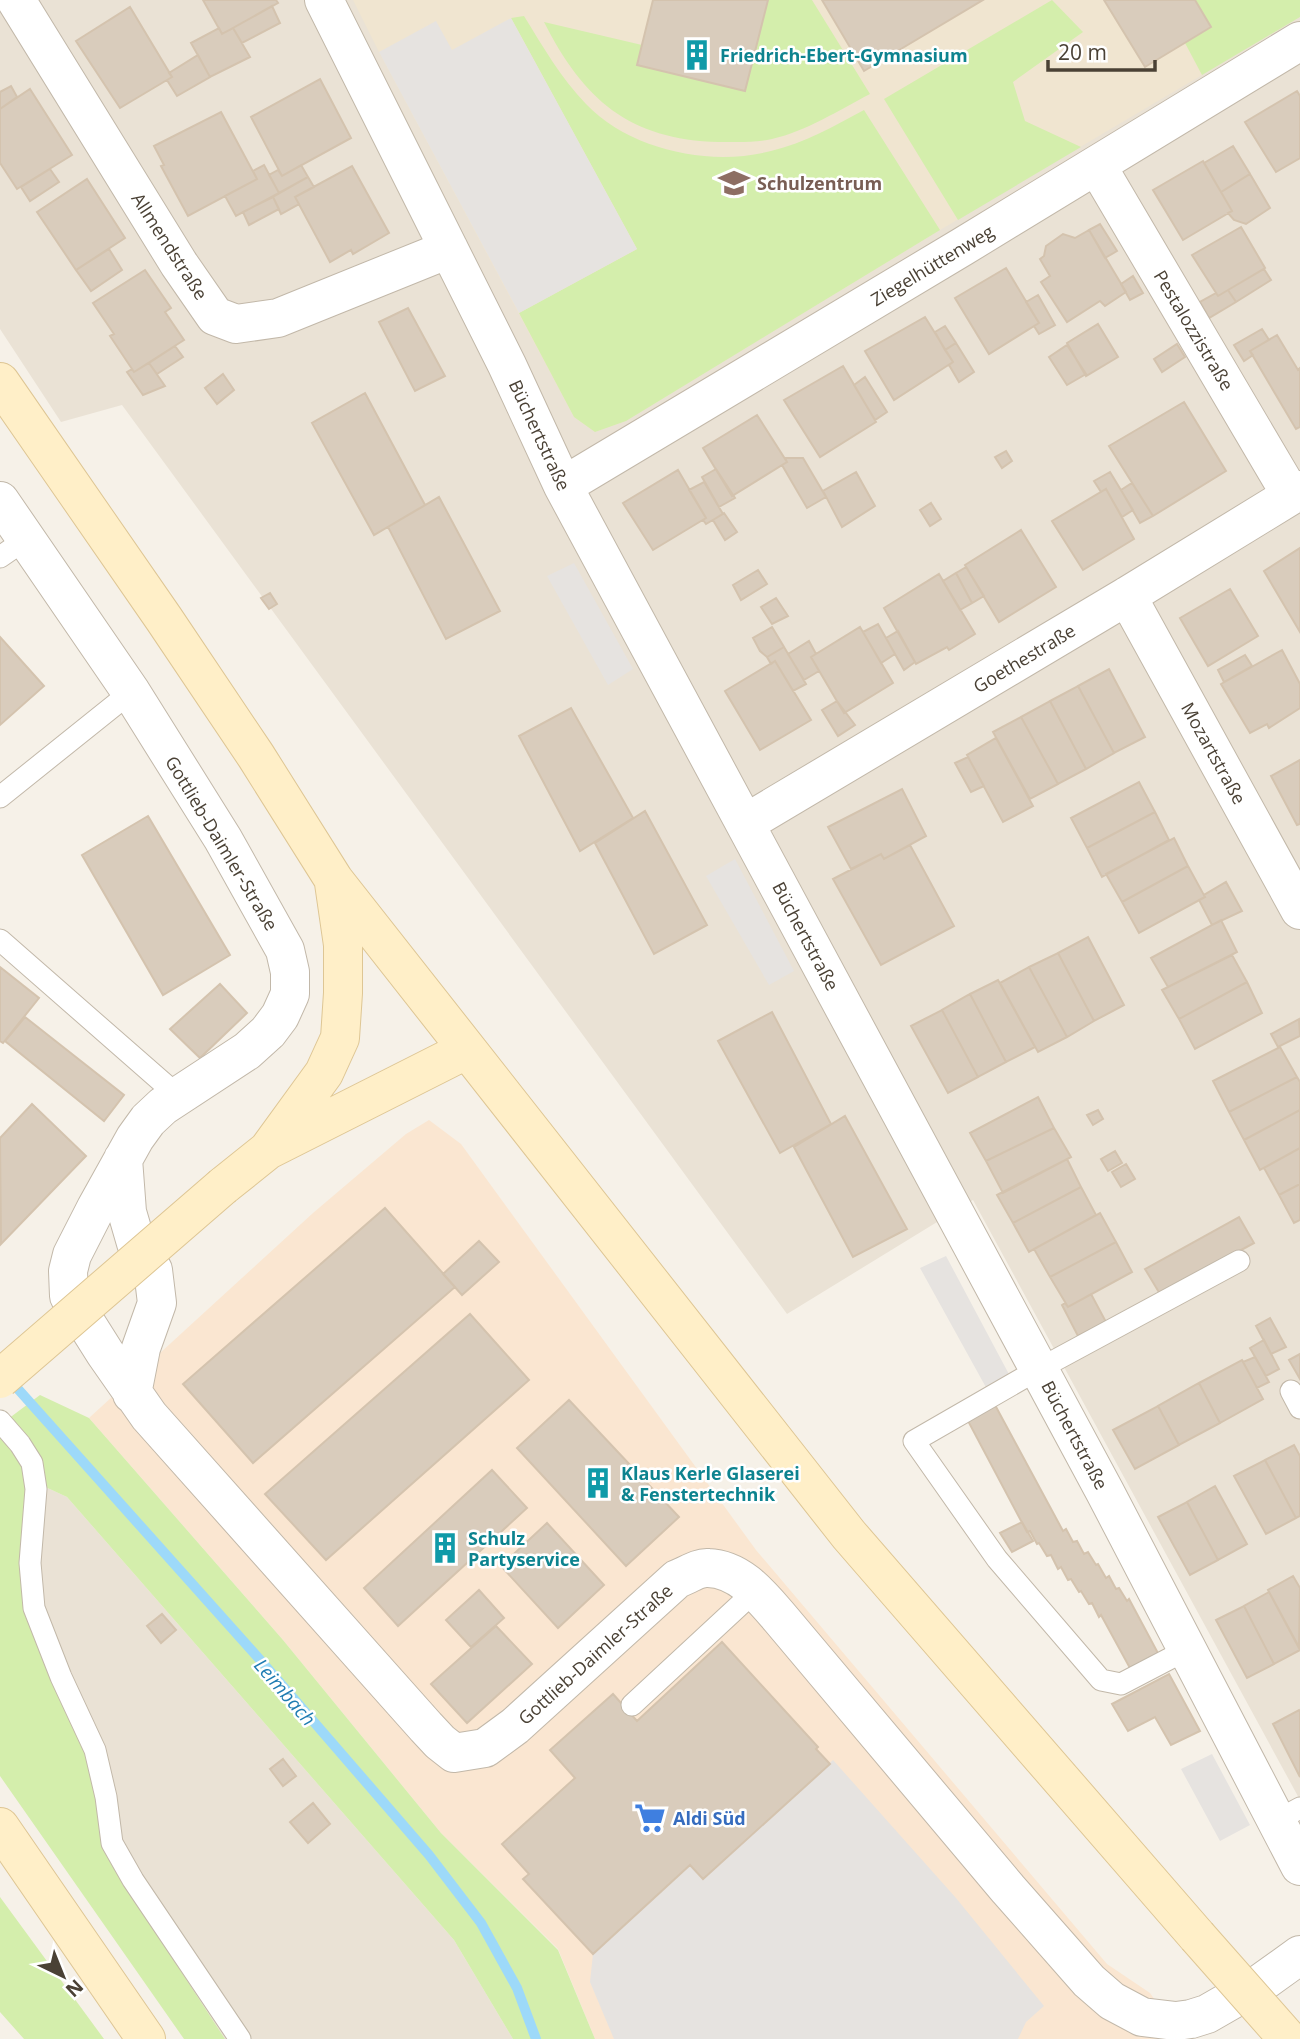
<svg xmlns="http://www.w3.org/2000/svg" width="1300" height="2039" font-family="'Open Sans',sans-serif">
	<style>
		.residential { fill: #eae2d5 }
		.commercial { fill: #fae6d1 }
		.education { fill: #f0e5d0 }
		.green { fill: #d4eeac }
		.parking { fill: #e6e3e0 }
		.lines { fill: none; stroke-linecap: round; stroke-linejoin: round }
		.stream { stroke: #9dd9f9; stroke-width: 10 }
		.building { fill: #d9ccbc; stroke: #d4c3ae; stroke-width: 2 }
		.lane-casing { stroke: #c2b8a9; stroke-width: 23 }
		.street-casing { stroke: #c2b8a9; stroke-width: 40 }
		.secondary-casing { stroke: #dec694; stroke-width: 40 }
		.lane { stroke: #fff; stroke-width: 21 }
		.street { stroke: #fff; stroke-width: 38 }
		.secondary { stroke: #ffefc8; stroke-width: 38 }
		.secondary-bridge-casing { stroke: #dec694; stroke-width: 40; stroke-linecap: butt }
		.secondary-bridge { stroke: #ffefc8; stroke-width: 38 }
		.labels { text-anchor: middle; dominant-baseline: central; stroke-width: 5; stroke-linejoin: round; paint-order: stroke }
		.culture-label { font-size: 18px; font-weight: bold; fill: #0d838f; stroke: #fff; text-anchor: start }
		.education-label { font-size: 18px; font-weight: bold; fill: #785e54; stroke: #fff; text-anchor: start }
		.street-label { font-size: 18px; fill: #4a4135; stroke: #fff }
		.shop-label { font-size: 18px; font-weight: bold; fill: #366cbe; stroke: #fff; text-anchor: start }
		.water-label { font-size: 19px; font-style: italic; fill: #1f7cb2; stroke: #fff }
	</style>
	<rect width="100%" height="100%" fill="#f6f1e8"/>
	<path class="residential" d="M0,0h1300v1800l-327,-600 -186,114 -665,-909 -61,17 -61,-93z
		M28,1479l39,18 387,443 59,99h-288l-102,-157 -71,-200z"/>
	<path class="commercial" d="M429,1120l32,24 295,406 351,414 43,29 32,46h-587l-37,-90 -117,-116 -158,-193 -194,-222 224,-205 93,-79z"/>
	<path class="education" d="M353,0h947v17l-360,213 -314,191 -31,11 -21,-15 -195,-365z"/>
	<path class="green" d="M768,0h44l58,94c-31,16 -63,37 -98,45 -17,4 -36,3 -53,3 -90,-2 -136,-43 -175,-120l98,23 -5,20 107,26z
		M1052,0l31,32 -70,50 12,39 56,26 -123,73 -74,-121z
		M1195,0h105v17l-98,58 -17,-32 26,-16z
		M524,16c19,31 37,62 62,88 44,46 124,63 185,47 34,-8 63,-25 93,-41l76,120 -314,191 -31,11 -21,-15 -55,-104 118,-64 -126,-231z
		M40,1395l49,23 194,222 158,193 117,117 37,89h-82l-59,-99 -387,-443 -39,-18 -8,85 63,181 40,137 102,157h-41l-184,-263v-351z
		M0,1897l104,142h-80l-24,-27z"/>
	<path class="parking" d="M511,18l126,231 -118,64 -140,-261 57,-31 16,29z
		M574,563l59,106 -25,16 -61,-109z
		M735,859l59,112 -25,14 -63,-109z
		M946,1256l65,122 -23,13 -68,-123z
		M1212,1754l38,71 -30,16 -39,-72z
		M833,1760l123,138 88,108 -18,16 -8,17h-404l-24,-57 3,-28 97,-89 13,14z"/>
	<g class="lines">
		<path class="stream" d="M9,1379l253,283 167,193 52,68 36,65 19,51"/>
	</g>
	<path class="building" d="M203,0h73l2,3 -56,31z
		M653,0h115l-23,91 -108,-26z
		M822,0h161l-119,71z
		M1104,0h91l16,27 -66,40z
		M272,6l8,17 -38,20 -9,-15z
		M130,7l42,70 -52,31 -44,-67z
		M219,28l3,6 11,-6 17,29 -40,20 -19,-34z
		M198,55l12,22 -33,19 -10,-16 5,-3 -3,-4z
		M320,79l31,59 -69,38 -31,-59z
		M11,86l6,11 -17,12v-17z
		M30,89l42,66 -55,34 -17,-26v-54z
		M1297,91l3,5v62l-24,14 -31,-50z
		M221,112l36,67 -69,37 -27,-50 3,-1 -10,-19z
		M1233,146l17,28 -29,18 -17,-29z
		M1203,161l29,50 -49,29 -30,-50z
		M264,165l15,28 -43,23 -11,-20 32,-17 -4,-8z
		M301,165l7,12 -29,16 -10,-18 9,-5 4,6z
		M352,166l37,67 -36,21 -2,-4 -21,12 -35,-65z
		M50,169l9,13 -29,19 -9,-14z
		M1250,174l20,34 -24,16 -12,-4 -6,-7 4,-2 -11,-19z
		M308,177l6,10 -19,10 4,7 -18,10 -8,-17z
		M87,179l38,59 -49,32 -39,-58z
		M273,197l6,12 -30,16 -6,-13z
		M1100,224l17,27 -12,7 -16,-28z
		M1241,227l24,41 -47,28 -26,-41z
		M1089,230l37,62 -21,14 -5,-5 -33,21 -26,-40 9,-6 -10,-17 4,-3 2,-10 17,-12 12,4z
		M109,249l13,21 -31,21 -15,-21z
		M1006,268l33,55 -50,31 -34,-56z
		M1264,269l7,11 -35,22 -8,-12z
		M145,270l26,38 -6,4 19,28 -50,32 -24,-36 4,-2 -21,-31z
		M1133,276l10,17 -13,7 -9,-16z
		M1228,290l8,12 -27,16 -9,-16 16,-9 2,3z
		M1038,295l17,30 -16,9 -5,-8 5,-3 -13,-21z
		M408,308l37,68 -30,15 -36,-69z
		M925,317l28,45 -59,38 -29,-49z
		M1098,324l20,33 -32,19 -19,-33z
		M945,326l11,17 -11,7 -10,-18z
		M1262,329l7,11 -19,11 3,4 -9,6 -10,-16z
		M1277,335l21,35 2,-2v59l-4,2 -46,-78z
		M956,343l18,29 -15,10 -10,-17 4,-3 -8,-12z
		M1177,344l8,13 -23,15 -8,-13z
		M1067,345l19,29 -19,11 -18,-28z
		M175,346l8,11 -26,17 -8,-11z
		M149,363l16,23 -22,9 -16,-23 5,-3 2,3z
		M843,366l33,56 -56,35 -36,-57z
		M223,374l11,16 -17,14 -12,-16z
		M865,377l22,35 -12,8 -21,-35z
		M365,393l60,112 -51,30 -62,-112z
		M1184,402l42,69 -73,45 -44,-70z
		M757,415l30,47 -55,34 -29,-48z
		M1006,451l6,10 -10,7 -7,-11z
		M785,458h18l23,39 -19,11 -25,-43 5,-3z
		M716,469l19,29 -16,9 -17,-30z
		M678,470l28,48 -53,32 -30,-47z
		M856,472l19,34 -33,21 -19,-36z
		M1110,472l23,38 -11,7 -16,-28 -5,3 -7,-11z
		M704,482l19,32 -17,10 -3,-4 3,-2 -17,-28z
		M1132,483l21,33 -13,7 -19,-33z
		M1106,489l28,50 -51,31 -31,-49z
		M439,497l61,114 -54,28 -58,-112z
		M931,503l10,16 -11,7 -10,-16z
		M724,513l13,19 -12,8 -12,-20z
		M1021,530l35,57 -57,35 -34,-57z
		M1300,548v84l-36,-61z
		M966,567l18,29 -12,7 -16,-30z
		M758,570l9,14 -26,16 -8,-15z
		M956,573l16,30 -12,7 -17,-29z
		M939,574l36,60 -26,16 -2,-3 -31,17 -32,-56z
		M1230,589l28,47 -50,30 -28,-48z
		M270,593l7,11 -8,5 -8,-11z
		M776,598l12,18 -16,8 -11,-17z
		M878,624l17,30 -14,9 -18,-31z
		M772,627l12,20 -17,10 -7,-6 -7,-13z
		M860,627l33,56 -49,30 -33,-56z
		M898,631l17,31 -11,8 -18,-32z
		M0,637l44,49 -44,39z
		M809,641l7,13 -5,3 8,14 -15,9 -16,-26z
		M784,647l22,37 -13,7 -18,-30 -4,3 -4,-7z
		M1282,650l18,34v24l-31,20 -2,-4 -17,9 -29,-49z
		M1245,655l7,11 -28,16 -6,-12z
		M775,661l36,59 -51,30 -35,-59z
		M1109,669l36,68 -31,16 -36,-67z
		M1078,686l36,67 -28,16 -36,-68z
		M837,701l18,24 -17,11 -16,-26z
		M1050,701l36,68 -28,15 -37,-67z
		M571,708l62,110 -53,33 -61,-115z
		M1021,717l37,67 -28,15 -37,-67z
		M996,738l37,68 -30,16 -36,-67z
		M968,757l16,29 -13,6 -16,-29z
		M1300,760v64l-3,1 -26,-49z
		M1139,782l16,30 -68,36 -16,-30z
		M902,789l24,47 -42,23 -3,-5 -30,15 -23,-42z
		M645,811l62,114 -53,29 -59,-111z
		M1155,812l14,28 -67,37 -15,-29z
		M148,816l82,139 -67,40 -81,-140z
		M1174,838l14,28 -66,36 -16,-28z
		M910,845l44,81 -73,39 -48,-86 48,-25 3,5z
		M1188,866l17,31 -66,36 -17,-31z
		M1226,882l16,29 -30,14 -13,-25 6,-3 -1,-2z
		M1221,920l16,32 -69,35 -17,-29z
		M1088,937l36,68 -30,16 -36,-68z
		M1058,953l36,68 -27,16 -38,-70z
		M1232,955l15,27 -68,37 -17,-29z
		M0,967l39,31 -36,45 -3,-2z
		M1029,967l38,70 -29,15 -38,-69z
		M998,980l37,67 -29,15 -36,-68z
		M1247,982l15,31 -67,36 -16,-30z
		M220,984l27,29 -47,45 -30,-29z
		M970,994l36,68 -28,15 -36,-67z
		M942,1010l36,67 -30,16 -37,-67z
		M772,1012l59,112 -51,29 -62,-112z
		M25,1017l99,78 -20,26 -99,-80z
		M1299,1019l1,17 -22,11 -7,-13z
		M1280,1047l17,30 -68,35 -16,-31z
		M1297,1077l3,5v28l-56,30 -15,-28z
		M1038,1097l16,31 -68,33 -16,-28z
		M32,1104l54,52 -85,88 -1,-106z
		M1098,1110l5,9 -10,6 -6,-10z
		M1300,1110v38l-40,22 -16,-30z
		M845,1116l62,113 -54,28 -59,-110z
		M1054,1128l17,29 -68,36 -17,-32z
		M1300,1148v36l-21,11 -15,-27z
		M1115,1151l7,12 -14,8 -7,-12z
		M1067,1159l14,28 -68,36 -16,-28z
		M1126,1164l9,15 -14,8 -9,-15z
		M1300,1184v36l-6,3 -15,-28z
		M1081,1187l15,28 -67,37 -16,-29z
		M385,1208l70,79 -202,176 -70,-79z
		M1100,1213l16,29 -66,35 -16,-28z
		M1239,1217l15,26 -94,51 -15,-25z
		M479,1241l20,21 -37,33 -19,-21z
		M1116,1242l16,30 -64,35 -18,-30z
		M1091,1294l15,28 -28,14 -16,-31 3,-2 3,4z
		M470,1314l59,66 -203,180 -61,-66z
		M1270,1318l16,29 -15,7 -15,-28z
		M1264,1340l15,29 -13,7 -16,-28z
		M1300,1354v25l-11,-19z
		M1255,1357l14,25 -12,6 -14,-26z
		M1242,1360l21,39 -43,24 -21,-40z
		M1199,1383l21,40 -41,22 -21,-39z
		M569,1400l110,117 -53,49 -109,-118z
		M995,1405l68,126 3,-2 7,13 4,-1 7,13 4,-2 8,13 2,-1 8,14 3,-2 7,13 3,-1 8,13 2,-2 30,56 -28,15 -30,-55 -2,2 -7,-14 -3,1 -8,-13 -2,1 -8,-13 -3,1 -7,-13 -3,2 -7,-14 -4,1 -8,-13 -2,1 -7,-13 -3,1 -60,-113z
		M1158,1406l21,39 -44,24 -22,-39z
		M1294,1445l6,11v60l-4,2 -31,-58z
		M1265,1460l31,58 -30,16 -32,-58z
		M492,1470l35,38 -129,118 -34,-38z
		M1215,1486l32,58 -29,16 -31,-58z
		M1187,1502l31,58 -28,15 -32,-58z
		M1022,1522l11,19 -21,11 -12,-19z
		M547,1523l57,62 -46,43 -57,-62z
		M1293,1576l7,12 -1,59 -31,-57z
		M479,1590l25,28 -33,29 -25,-27z
		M1269,1592l31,58 -26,14 -30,-58z
		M1244,1606l30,58 -27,14 -31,-58z
		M162,1614l14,16 -15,13 -14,-17z
		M496,1626l36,38 -65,59 -36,-39z
		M722,1642l96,105 -2,2 14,15 -127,115 -13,-14 -97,89 -70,-75 6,-5 -27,-30 73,-66 -25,-28 63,-56 24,27z
		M1169,1674l31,57 -29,14 -16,-28 -27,14 -16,-27z
		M1299,1710l1,2v65l-27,-53z
		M283,1759l13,17 -13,10 -13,-17z
		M313,1803l17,21 -22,19 -18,-21z"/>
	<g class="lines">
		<defs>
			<path id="lane" d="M0,557l26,-18
				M0,797l131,-105
				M0,940l177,155
				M1291,1391l9,17
				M0,1421l20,23 12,19 4,26 -6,74 4,45 27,69 34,73 11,47 6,46 21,37 107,159
				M1188,1649l-67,35 -20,-4 -104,-121 -83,-118 125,-72 200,-108
				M632,1705l123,-114
				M1276,1821l24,-13"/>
			<path id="street" d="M16,0l163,264 36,52 21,8 42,-6 171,-69
				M324,0l183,365 56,121 542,1006 195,374
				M1097,166l194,329
				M563,486l399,-239 338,-206
				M0,501l131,191 92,147 62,111 5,22v22l-10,22 -12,16 -21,19 -84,55 -15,14 -13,18 -39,70 -24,47 -4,16 1,25 36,57 44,63 277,311 14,15 14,11 31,-5 30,-22 162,-147c9,-3 22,-12 31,-11 32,1 53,28 72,50l228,271 81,92 23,20 30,16 34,4 15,-2 16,-5 54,-31 39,-28
				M1127,596l173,314
				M746,823l381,-227 173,-106
				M123,1159l4,53 9,31 17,27 4,33 -16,45 -9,46"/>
			<path id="secondary" d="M0,382l164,237 92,137 78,124 515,655 348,401
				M268,1150l56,-77 16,-35 3,-45v-48l-9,-62
				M223,1186l45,-36 198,-100
				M0,1827l146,212"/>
		</defs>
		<use href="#lane" class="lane-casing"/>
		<use href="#street" class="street-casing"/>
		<use href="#secondary" class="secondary-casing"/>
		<use href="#lane" class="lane"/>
		<use href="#street" class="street"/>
		<use href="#secondary" class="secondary"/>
		<defs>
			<path id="secondary-bridge" d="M0,1379l223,-193
				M1197,1936l91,103"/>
		</defs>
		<use href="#secondary-bridge" class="secondary-bridge-casing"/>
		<use href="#secondary-bridge" class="secondary-bridge"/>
	</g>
	<defs>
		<symbol id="building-bare" viewBox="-9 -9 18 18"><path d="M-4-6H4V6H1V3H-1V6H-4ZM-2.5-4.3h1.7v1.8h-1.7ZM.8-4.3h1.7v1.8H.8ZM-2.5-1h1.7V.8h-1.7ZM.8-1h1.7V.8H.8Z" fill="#0f9aa8" stroke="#fff" stroke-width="2.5" paint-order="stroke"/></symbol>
		<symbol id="school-bare" viewBox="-9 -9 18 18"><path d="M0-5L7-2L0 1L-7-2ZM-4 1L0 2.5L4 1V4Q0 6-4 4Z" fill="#8d6e63" stroke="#fff" stroke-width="2.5" paint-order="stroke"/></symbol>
		<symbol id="supermarket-bare" viewBox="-9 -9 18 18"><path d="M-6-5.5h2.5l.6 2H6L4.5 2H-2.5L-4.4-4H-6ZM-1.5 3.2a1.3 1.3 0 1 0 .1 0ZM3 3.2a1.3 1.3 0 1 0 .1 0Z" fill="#3f7fe0" stroke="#fff" stroke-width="2.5" paint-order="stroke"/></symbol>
	</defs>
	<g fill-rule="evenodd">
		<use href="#building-bare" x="675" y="33" width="44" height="44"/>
		<use href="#school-bare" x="712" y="161" width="44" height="44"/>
		<use href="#building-bare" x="576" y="1461" width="44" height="44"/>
		<use href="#building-bare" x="423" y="1526" width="44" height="44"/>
		<use href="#supermarket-bare" x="628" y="1796" width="44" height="44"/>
	</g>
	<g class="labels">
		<g class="culture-label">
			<text x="720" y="55">Friedrich-Ebert-Gymnasium</text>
			<text x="621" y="1473">Klaus Kerle Glaserei<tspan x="621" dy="21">&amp; Fenstertechnik</tspan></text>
			<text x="468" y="1538">Schulz<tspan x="468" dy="21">Partyservice</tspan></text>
		</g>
		<g class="education-label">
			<text x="757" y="183">Schulzentrum</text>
		</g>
		<g class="street-label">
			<text transform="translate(170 246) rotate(57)">Allmendstraße</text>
			<text transform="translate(932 265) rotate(-31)">Ziegelhüttenweg</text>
			<text transform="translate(1194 330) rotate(59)">Pestalozzistraße</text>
			<text transform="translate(540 435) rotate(65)">Büchertstraße</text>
			<text transform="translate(1024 658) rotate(-31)">Goethestraße</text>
			<text transform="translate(1214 753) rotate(61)">Mozartstraße</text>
			<text transform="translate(222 843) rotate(59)">Gottlieb-Daimler-Straße</text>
			<text transform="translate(806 936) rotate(62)">Büchertstraße</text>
			<text transform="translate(1075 1435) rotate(62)">Büchertstraße</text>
			<text transform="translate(595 1654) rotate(-42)">Gottlieb-Daimler-Straße</text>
		</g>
		<g class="shop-label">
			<text x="673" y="1818">Aldi Süd</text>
		</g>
		<g class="water-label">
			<text transform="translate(285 1692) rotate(49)">Leimbach</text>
		</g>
	</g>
	<g transform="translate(63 1976) rotate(137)" stroke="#ffffff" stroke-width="5" paint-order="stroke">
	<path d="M0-5L12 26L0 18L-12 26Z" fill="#4a4135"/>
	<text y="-10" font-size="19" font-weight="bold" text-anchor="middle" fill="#4a4135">N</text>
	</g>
	<path d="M1048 60v10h107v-10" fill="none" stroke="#4a4135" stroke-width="3.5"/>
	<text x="1058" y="60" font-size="21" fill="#4a4135" stroke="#ffffff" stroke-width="5" paint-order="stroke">20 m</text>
</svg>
